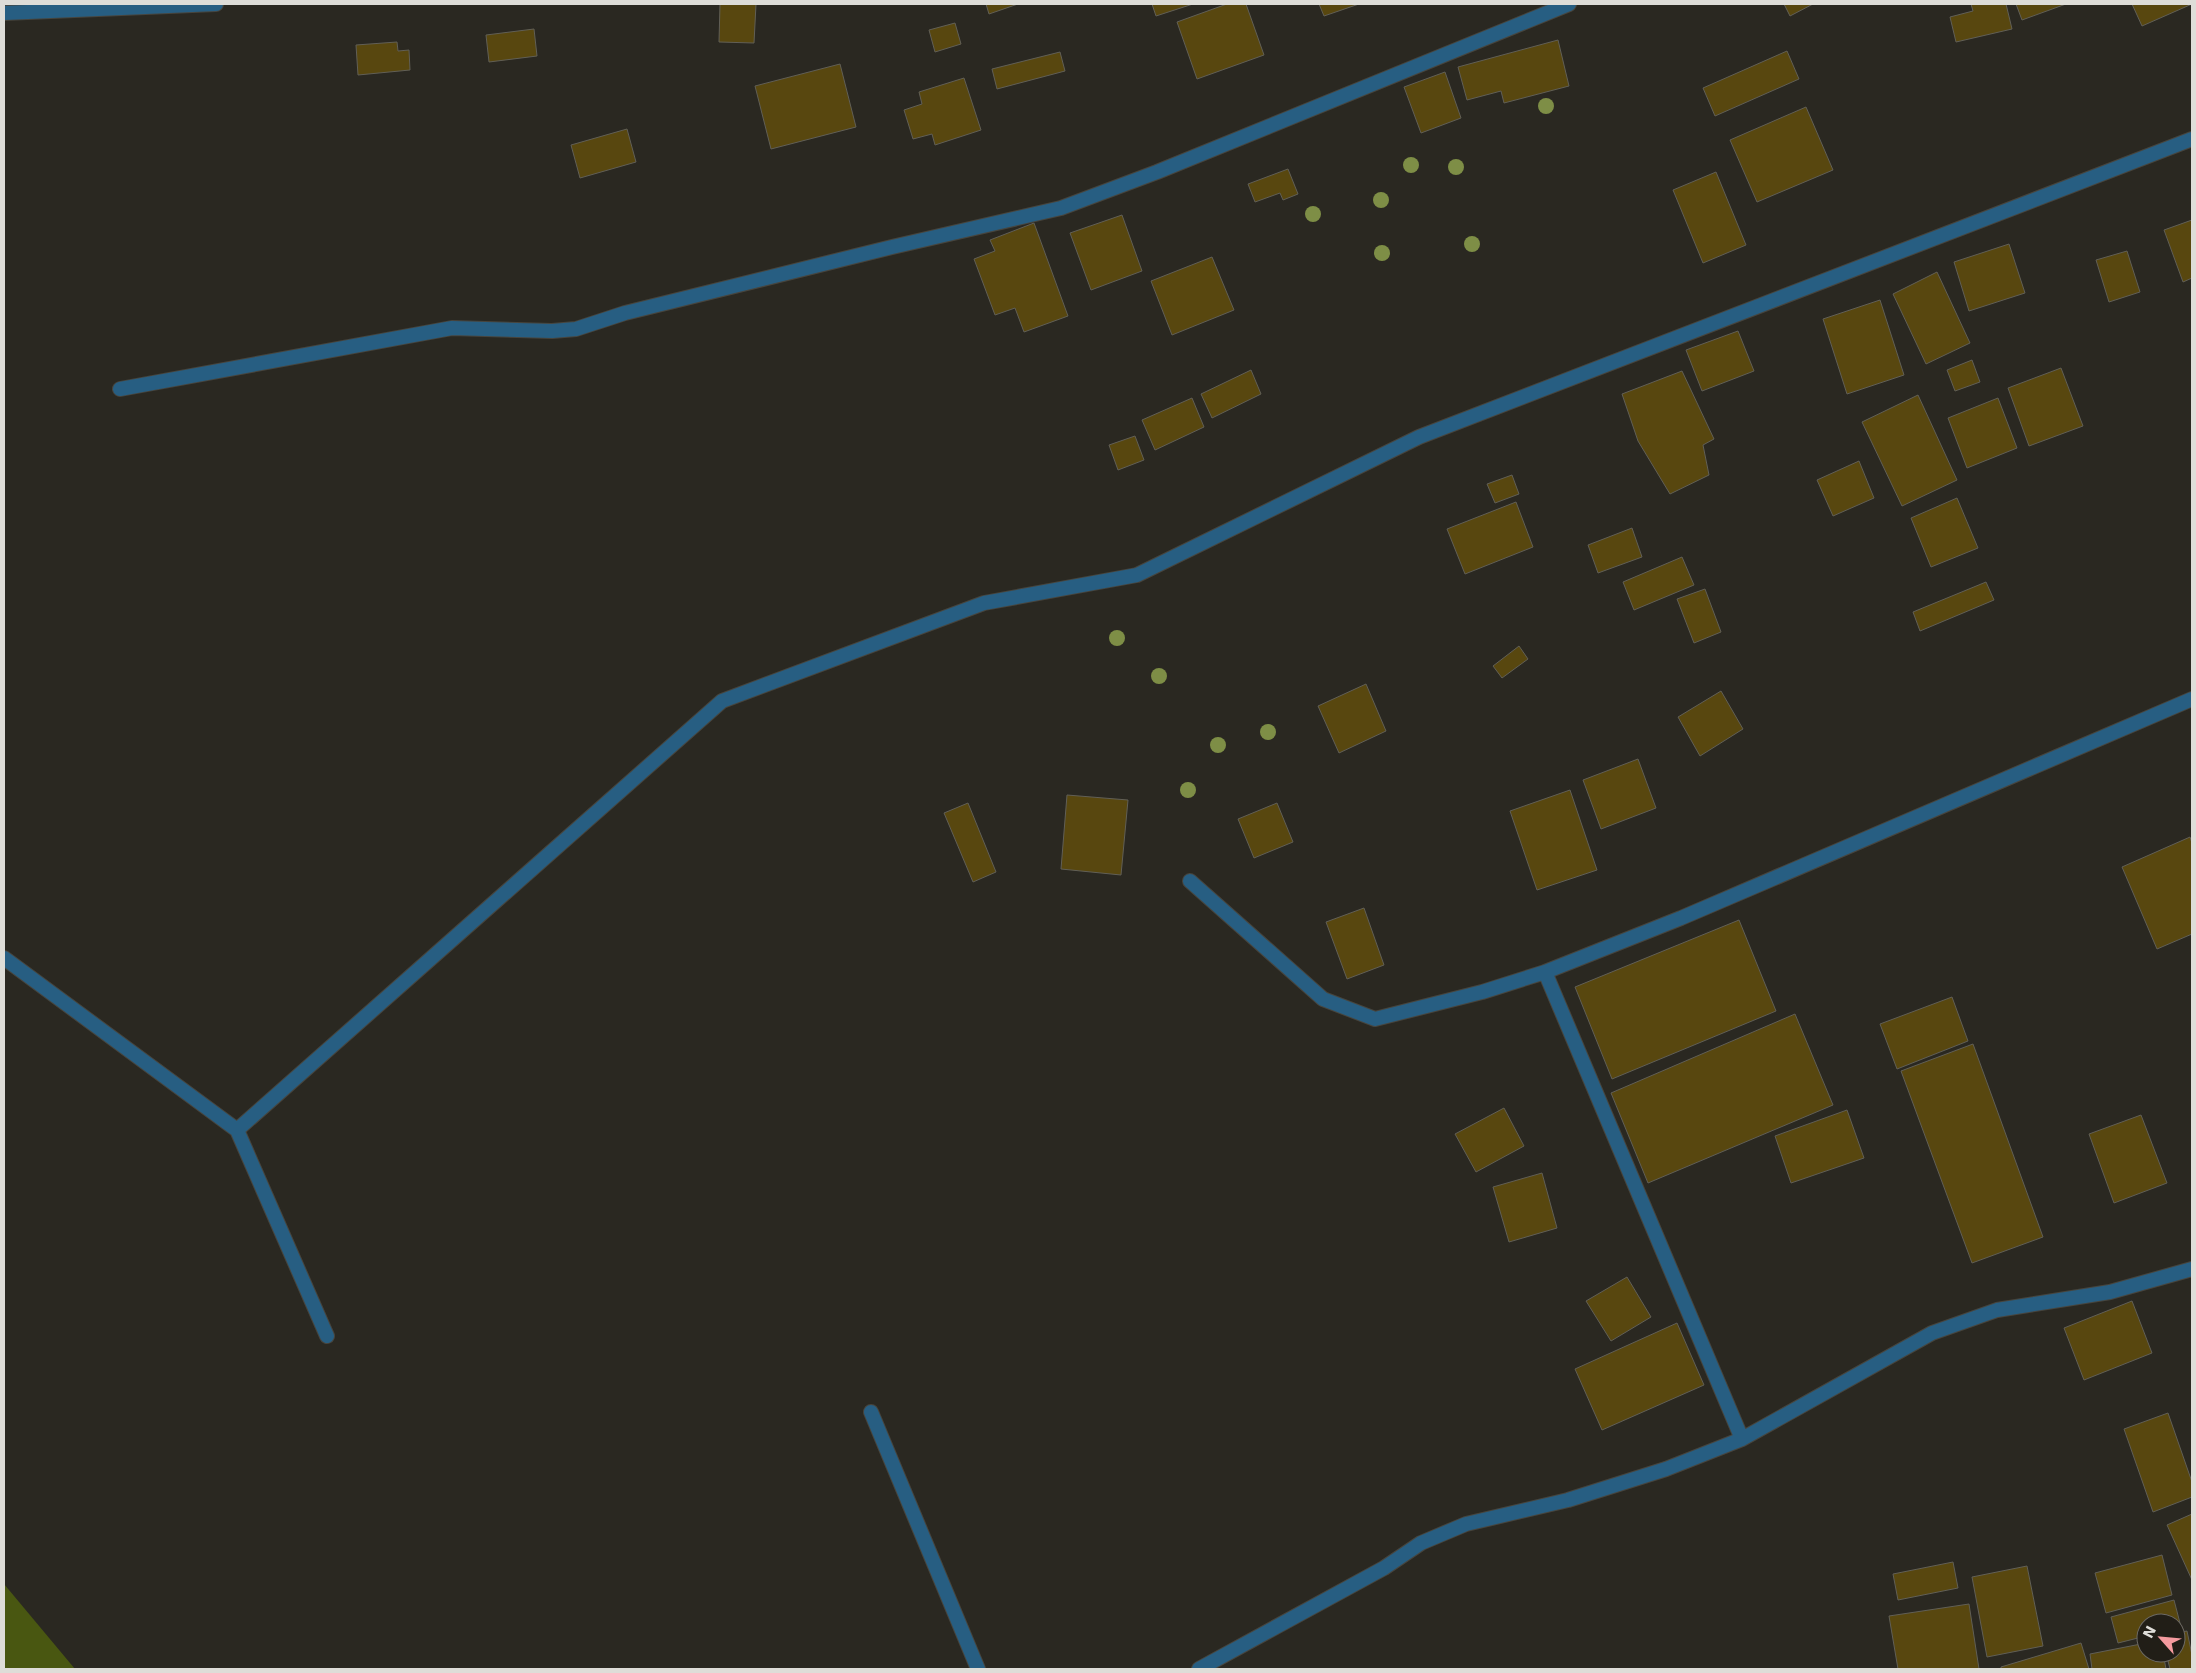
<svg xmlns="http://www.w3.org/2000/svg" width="2196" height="1673" font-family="'DejaVu Sans',sans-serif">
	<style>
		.green { fill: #495711 }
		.building { fill: #58470f; stroke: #615f56 }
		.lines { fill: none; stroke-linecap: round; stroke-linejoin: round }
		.minor-casing { stroke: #47453e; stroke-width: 16 }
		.minor { stroke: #275e82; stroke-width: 14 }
		.tree { fill: #7e8e46 }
	</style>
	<rect width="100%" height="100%" fill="#2a2821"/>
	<path class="green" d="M4,1584l71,85h-71z"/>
	<path class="building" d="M720,4h36l-2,39 -35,-1z
		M986,4h32l-29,10z
		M1152,4h41l-37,12z
		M1227,4h19l18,51 -67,24 -20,-57z
		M1319,4h40l-35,12z
		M1784,4h29l-23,12z
		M1971,4h35l6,25 -56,13 -6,-25 23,-6z
		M2016,4h50l-44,16z
		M2132,4h60l-50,22z
		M955,23l6,21 -26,8 -6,-22z
		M534,29l3,27 -48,6 -3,-27z
		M1558,40l11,46 -65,17 -3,-12 -34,9 -9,-33z
		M397,42l1,9 11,-1 1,20 -52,5 -2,-30z
		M1787,51l12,28 -84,37 -12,-28z
		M1060,52l5,19 -68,18 -5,-20z
		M840,64l16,63 -85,22 -16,-63z
		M1445,72l16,46 -40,15 -17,-46z
		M964,78l17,52 -46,15 -3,-11 -19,5 -9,-29 18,-6 -3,-12z
		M1806,107l27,63 -76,32 -27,-62z
		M627,129l9,33 -56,16 -9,-33z
		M1288,169l10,25 -15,6 -3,-7 -25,9 -7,-18z
		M1716,172l30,73 -43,18 -30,-73z
		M1122,215l20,56 -51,19 -21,-57z
		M2192,220v58l-9,4 -19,-52z
		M1034,223l34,93 -44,16 -9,-24 -20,7 -21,-56 21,-8 -5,-11z
		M2009,244l16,49 -56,18 -15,-49z
		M2127,251l13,41 -31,10 -13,-42z
		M1212,257l22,53 -62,25 -21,-54z
		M1937,272l33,71 -44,21 -33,-70z
		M1880,300l24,75 -57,19 -24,-75z
		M1738,331l16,40 -52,20 -16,-41z
		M1972,360l8,22 -25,9 -8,-21z
		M2061,368l22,58 -54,20 -21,-58z
		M1251,370l10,24 -49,24 -11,-24z
		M1682,371l32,68 -11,6 6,30 -39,19 -32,-53 -16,-47z
		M1918,395l39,85 -55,26 -40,-84z
		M1192,398l12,29 -49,23 -13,-30z
		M1998,398l19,50 -50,20 -19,-50z
		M1135,436l9,24 -26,10 -9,-25z
		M1859,461l15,37 -41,18 -16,-36z
		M1512,475l7,19 -24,9 -8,-19z
		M1957,498l21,50 -47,19 -20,-49z
		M1516,502l17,45 -68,27 -18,-45z
		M1632,528l10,29 -44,16 -10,-28z
		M1682,557l12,28 -60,25 -11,-28z
		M1986,582l8,18 -74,31 -7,-19z
		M1705,589l16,43 -27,11 -17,-44z
		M1519,646l9,13 -26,19 -9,-12z
		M1366,684l20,47 -47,22 -21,-47z
		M1721,691l22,38 -43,27 -22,-39z
		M1638,759l18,49 -55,21 -18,-49z
		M1570,790l27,80 -60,20 -27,-79z
		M1067,795l61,5 -7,75 -60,-6z
		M968,803l28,69 -23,10 -29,-69z
		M1277,803l16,39 -39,16 -16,-39z
		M2190,837l2,6v91l-35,15 -35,-82z
		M1364,908l20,57 -37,14 -21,-57z
		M1739,920l37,91 -164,68 -37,-92z
		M1952,997l16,44 -71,28 -17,-45z
		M1795,1014l38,91 -185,78 -37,-90z
		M1973,1044l70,193 -71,26 -71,-192z
		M1504,1108l20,38 -48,26 -21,-38z
		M1847,1110l17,48 -73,25 -16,-47z
		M2141,1115l26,68 -53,20 -25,-69z
		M1542,1173l15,55 -48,14 -16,-55z
		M1627,1277l24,40 -40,24 -25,-40z
		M2132,1301l20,52 -68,27 -20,-52z
		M1677,1323l27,62 -102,45 -27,-61z
		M2168,1413l24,69v15l-39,15 -29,-83z
		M2192,1514v66l-25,-55z
		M2162,1555l10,40 -66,18 -11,-40z
		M1953,1562l5,26 -60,12 -5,-26z
		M2027,1566l16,80 -56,11 -15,-80z
		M2174,1600l7,27 -5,1v-5h-30v13l-28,7 -7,-26z
		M1969,1604l10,65h-81l-9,-53z
		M2187,1631l5,24v14h-22l-4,-16h10v-20z
		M2081,1643l8,26h-88v-2z
		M2146,1643v10h17l3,16h-74l-2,-15z"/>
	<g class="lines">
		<defs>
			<path id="minor" d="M4,13l212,-9
				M120,389l332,-61 100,3 24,-2 49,-16 267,-66 169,-39 96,-36 412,-168
				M1190,881l133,118 52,20 107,-27 63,-20 136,-54 511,-219
				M4,958l233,172 485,-429 262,-98 153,-28 282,-138 773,-298
				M1545,972l197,467
				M237,1130l90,206
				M871,1412l107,257
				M1199,1669l185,-101 37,-25 45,-19 102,-24 98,-31 76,-30 190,-106 65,-23 113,-18 82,-23"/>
		</defs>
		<use href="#minor" class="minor-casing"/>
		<use href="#minor" class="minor"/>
	</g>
	<g class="tree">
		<circle cx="1546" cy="106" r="8"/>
		<circle cx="1411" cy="165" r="8"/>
		<circle cx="1456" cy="167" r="8"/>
		<circle cx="1381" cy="200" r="8"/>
		<circle cx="1313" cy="214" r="8"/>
		<circle cx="1472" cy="244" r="8"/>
		<circle cx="1382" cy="253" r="8"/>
		<circle cx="1117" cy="638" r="8"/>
		<circle cx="1159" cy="676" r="8"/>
		<circle cx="1268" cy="732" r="8"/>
		<circle cx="1218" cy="745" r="8"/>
		<circle cx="1188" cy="790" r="8"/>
	</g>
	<rect width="2196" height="1673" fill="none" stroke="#deddd8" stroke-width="10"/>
	<g transform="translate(2161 1638) rotate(297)"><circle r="24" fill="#211e17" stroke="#6d6a64"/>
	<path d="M0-4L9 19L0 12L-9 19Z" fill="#f59b9f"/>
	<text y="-8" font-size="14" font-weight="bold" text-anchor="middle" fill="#deddd8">N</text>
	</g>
</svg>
